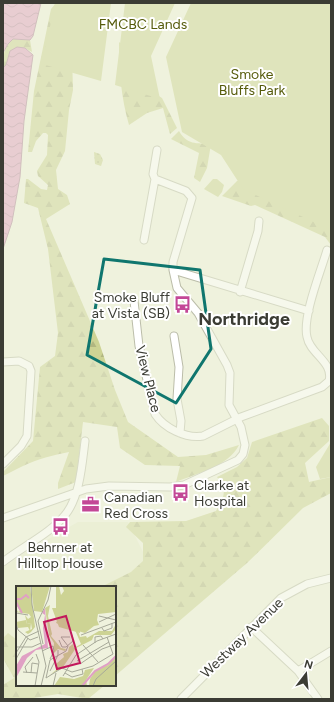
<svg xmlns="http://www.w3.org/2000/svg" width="334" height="702" font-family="Figtree,sans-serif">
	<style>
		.built { fill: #e6eacc }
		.grass { fill: url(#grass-dots) }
		.forest { fill: url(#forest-firs) }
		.green { fill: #cdd394 }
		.water { fill: url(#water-waves); stroke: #ae8299 }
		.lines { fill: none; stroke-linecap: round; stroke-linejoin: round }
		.minor-casing { stroke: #bbbda9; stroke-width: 9 }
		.minor { stroke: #fff; stroke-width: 7 }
		.marked { fill: none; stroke: #0f766e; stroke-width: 3; stroke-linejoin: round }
		.labels { text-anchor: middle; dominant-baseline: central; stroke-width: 4; stroke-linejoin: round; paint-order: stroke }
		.park-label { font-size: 14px; fill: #565b0b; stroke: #fff }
		.poi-label { font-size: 14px; fill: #3b3c34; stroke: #fff; text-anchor: start }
		.street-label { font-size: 14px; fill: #3b3c34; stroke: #fff }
		.district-label { font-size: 18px; font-weight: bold; fill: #3b3c34; stroke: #fff }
		.inset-river { fill: none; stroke: #e0a0c4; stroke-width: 2 }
		.inset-road { fill: none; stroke: #a7a999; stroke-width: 1 }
		.view { fill: #c2185b; fill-opacity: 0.15; stroke: #c2185b; stroke-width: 2 }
		.inset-edge { fill: none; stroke: #3b3c34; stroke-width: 2 }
	</style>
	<defs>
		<pattern id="grass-dots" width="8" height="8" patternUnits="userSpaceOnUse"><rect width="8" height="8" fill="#cdd394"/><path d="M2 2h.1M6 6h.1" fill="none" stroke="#b1b680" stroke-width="1.8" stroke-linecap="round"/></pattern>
		<pattern id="forest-firs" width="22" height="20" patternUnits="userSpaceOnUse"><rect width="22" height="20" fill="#cdd394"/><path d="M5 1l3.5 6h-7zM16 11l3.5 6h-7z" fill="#b1b680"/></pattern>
		<pattern id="water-waves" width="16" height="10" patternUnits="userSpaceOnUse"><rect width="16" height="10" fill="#e0a0c4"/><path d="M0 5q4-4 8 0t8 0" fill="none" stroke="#b784a0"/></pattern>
	</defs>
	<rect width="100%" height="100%" fill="#eff2dd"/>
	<path class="built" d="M78,522h50l20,40 -33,25h-98v98l-14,14v-131l18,-13z"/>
	<path class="grass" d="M94,152l6,2 3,6 -2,6 -6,-2z"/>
	<path class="forest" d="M56,3l16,52 1,35 -4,20 -4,41 -9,19 2,19 9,6 3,9 -24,15 53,123 16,48 13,32 50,35 28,-2 33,-10c-11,22 -42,28 -63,37l4,-16 -35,-1 -25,-17 -3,-21 -34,-5 -7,60 -18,7v-6l11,-31c-16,3 -31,7 -46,14 -7,3 -13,7 -20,10v-4l30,-31 7,-74 15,-11 3,-23 -10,-84 -10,-41 -14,-5 2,-24h2l13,10 6,1 1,-5 -10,-9 -1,-5 10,-16 1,-20 -2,-2h-3l-7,8 -4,11h-4l6,-61 17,-82z
		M13,39l17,1 2,12 -7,-4 -16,6 -3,11 -3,3c0,-12 0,-20 10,-29z
		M119,42l13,11 1,27 29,18 15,30 -7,6 -7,-26 -16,5 -18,12c-8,-28 -10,-54 -10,-83z
		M179,131c8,14 17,12 32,13l-4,24 -7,14 -6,-4 5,-25 -28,-14z
		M245,178l86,42v25l-6,-8 -70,-32 -4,1 -29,-10 15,-15z
		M322,418l7,8v15l-24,22 4,19 22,-5v16l-28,15 -56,55 -132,113v-89h-14l30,-15 12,-11v-18l-17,-16 4,-5 56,-1 30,-10c8,-15 12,-19 1,-34l20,-10 10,-9 5,-16z
		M8,633l9,7v45h88l-17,14 -30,-5 -30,5h-25v-14l11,-7 -10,-18 -1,-22z"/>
	<path class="green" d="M55,3h56l-10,78 -59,-17z
		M125,3h50l-24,53 9,43 -45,-14z
		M191,3h140v227l-88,-41 -22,-34 -39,-23 -16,-75z
		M213,179h4l7,6 -2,7 -4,5 -14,-8z
		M331,442v35l-11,2 -4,-12z"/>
	<path class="water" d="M3,3h38l-8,33 -3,4 -17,-1 -5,5 -5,9z
		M17,47l8,1 8,7 -9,66 -4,56 -8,45 -9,27v-181l3,-3 4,-14z"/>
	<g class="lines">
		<defs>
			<path id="minor" d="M157,150l-4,24 2,5 31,12 6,7 -19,64v8
				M144,240l11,-61
				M240,292l18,-61 1,-10
				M134,301l5,45 16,68c9,14 31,25 48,22l38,-19 81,-30 7,-6c5,-19 -19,-27 -22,-44 -5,-20 14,-66 20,-87
				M174,336l5,31 -2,32 4,22 -1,12
				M3,362l16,-1 10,5 2,5 -4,65 -6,10 -18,18
				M3,518l83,-29 23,-3 61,1 14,-2 54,-25 5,-6 2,-9 -4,-18 -12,-22 1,-32 -3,-8 -29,-52 -21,-25 -4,-18 136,41
				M3,562c19,-15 48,-29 62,-47 15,-18 17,-51 20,-74
				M251,627l47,44 20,28
				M298,671l33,-20
				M181,699l100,-101 26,-14 24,-6"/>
		</defs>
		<use href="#minor" class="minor-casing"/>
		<use href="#minor" class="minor"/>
	</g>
	<path d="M0 0H334V702H0ZM104,259l96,11 11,79 -35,54 -89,-48z" fill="#eff2dd" fill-opacity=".55" fill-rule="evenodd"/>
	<path class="marked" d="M104,259l96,11 11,79 -35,54 -89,-48z"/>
	<defs>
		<symbol id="bus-bare" viewBox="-9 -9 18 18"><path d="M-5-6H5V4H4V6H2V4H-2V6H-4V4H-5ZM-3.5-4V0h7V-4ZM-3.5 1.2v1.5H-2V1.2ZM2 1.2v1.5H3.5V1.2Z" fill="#c34796" stroke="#fff" stroke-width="2.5" paint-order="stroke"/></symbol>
		<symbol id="office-bare" viewBox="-9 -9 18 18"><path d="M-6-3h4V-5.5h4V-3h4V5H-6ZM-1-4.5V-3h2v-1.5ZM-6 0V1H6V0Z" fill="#c34796" stroke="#fff" stroke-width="2.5" paint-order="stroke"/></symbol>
	</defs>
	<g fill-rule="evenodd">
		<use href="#bus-bare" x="170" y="292" width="25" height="25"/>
		<use href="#bus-bare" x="168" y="480" width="25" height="25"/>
		<use href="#office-bare" x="78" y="492" width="25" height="25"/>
		<use href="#bus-bare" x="48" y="514" width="25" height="25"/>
	</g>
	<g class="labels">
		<g class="park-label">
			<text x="143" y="24">FMCBC Lands</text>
			<text x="252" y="74">Smoke<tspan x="252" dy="16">Bluffs Park</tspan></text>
		</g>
		<g class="poi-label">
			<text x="170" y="297" text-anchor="end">Smoke Bluff<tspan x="170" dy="16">at Vista (SB)</tspan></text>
			<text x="194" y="485">Clarke at<tspan x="194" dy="16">Hospital</tspan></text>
			<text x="104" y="497">Canadian<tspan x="104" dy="16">Red Cross</tspan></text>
			<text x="60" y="547" text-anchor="middle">Behrner at<tspan x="60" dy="16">Hilltop House</tspan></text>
		</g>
		<g class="street-label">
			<text transform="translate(148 379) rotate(76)">View Place</text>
			<text transform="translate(242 638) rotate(-44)">Westway Avenue</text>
		</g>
		<g class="district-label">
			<text x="244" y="319">Northridge</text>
		</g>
	</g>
	<g transform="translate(16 586)">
		<rect width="100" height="100" fill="#eff2dd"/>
		<path d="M0,0h14l5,41 -4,5 -3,2 -3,-2 7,-3 -1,-6 -4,1 -2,-9 3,4 3,-2 -2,-3 -13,-2v-4l2,4 2,-1 -4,-7zM15,0h19l-8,26 -8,-1zM40,0h3l2,9 3,-4 -2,-5h54v26l-18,2 -1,6 2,5 -5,1 -9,7 -7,-2 2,6 6,-1 1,2 12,-7h13l4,-7v5l-5,6h-17l-2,5 -16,8 -13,19 -13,8 6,-5v-6l8,-7 -1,-3 5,-2 1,-5 4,-3 1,4 7,-4 -6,-14 -19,-7 2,-4 -5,-11h3zM34,19l-2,11 4,18 -1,2 10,12 5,1 -1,2 -7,-2 -5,5 1,-11 -5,-8 -4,-27zM100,70l-1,30h-26l1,-7 6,-9 12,-5zM78,82l-8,12 1,6h-33l6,-9 14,2 9,-3 2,-6z" fill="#cdd394"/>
		<path d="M36,22h26v3h2v22l-21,-6zM10,34l1,4 4,-1 -1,8 -2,-4 -10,1 -2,-6zM100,91v9h-15v-8z" fill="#cdd394"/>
		<path d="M29,22l3,40 -12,2 -9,8 -11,20v-12l6,-10 23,-12 -2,-16 2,-13 -3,-2z" fill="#e0a0c4"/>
		<path class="inset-river" d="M0,13h5l5,-4 3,3M0,16l6,11M66,100l13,-15 13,-7 8,-8"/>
		<path class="inset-road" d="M15,0l1,19 14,61 -5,20M0,27l12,2M83,30l17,4M83,36l17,-8M0,37l2,7 12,10 8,-3M86,42l2,3 8,-3v-5M65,49l35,-13M43,54l3,7h4l7,-6 -2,-9M79,57v-6l6,-1 2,3M27,58l-5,-23 10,-21 3,-14M67,59l15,17M52,60l-7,-9h9M0,61h16l9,-4M26,65l11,-5 1,5 -4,8M0,67l10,-16 13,-6M0,73l12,-21M61,75l32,-19M64,78l22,-15 14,-5M34,85l8,-16v-5M7,86l14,1M11,87l-2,-6 8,-10M15,87l1,-10 6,1M49,87l7,4 11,-3 -1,-5M47,90l13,-21 21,-14 19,-7M30,92l16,-10 10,4 21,-6 20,-12 -6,-17M30,92l4,-18 16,-9 2,-5M19,100l4,-24 -3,-8M37,100l3,-13M77,100l3,-7 20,-18"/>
		<path class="view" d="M50,30l14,47 -23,6 -13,-47z"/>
		<rect width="100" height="100" class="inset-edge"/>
	</g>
	<rect width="334" height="702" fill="none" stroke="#3b3c34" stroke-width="8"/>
	<g transform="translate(306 674) rotate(16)" stroke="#ffffff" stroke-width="3" paint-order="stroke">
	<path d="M0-3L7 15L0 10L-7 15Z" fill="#3b3c34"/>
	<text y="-6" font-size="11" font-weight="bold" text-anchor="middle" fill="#3b3c34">N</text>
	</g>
</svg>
